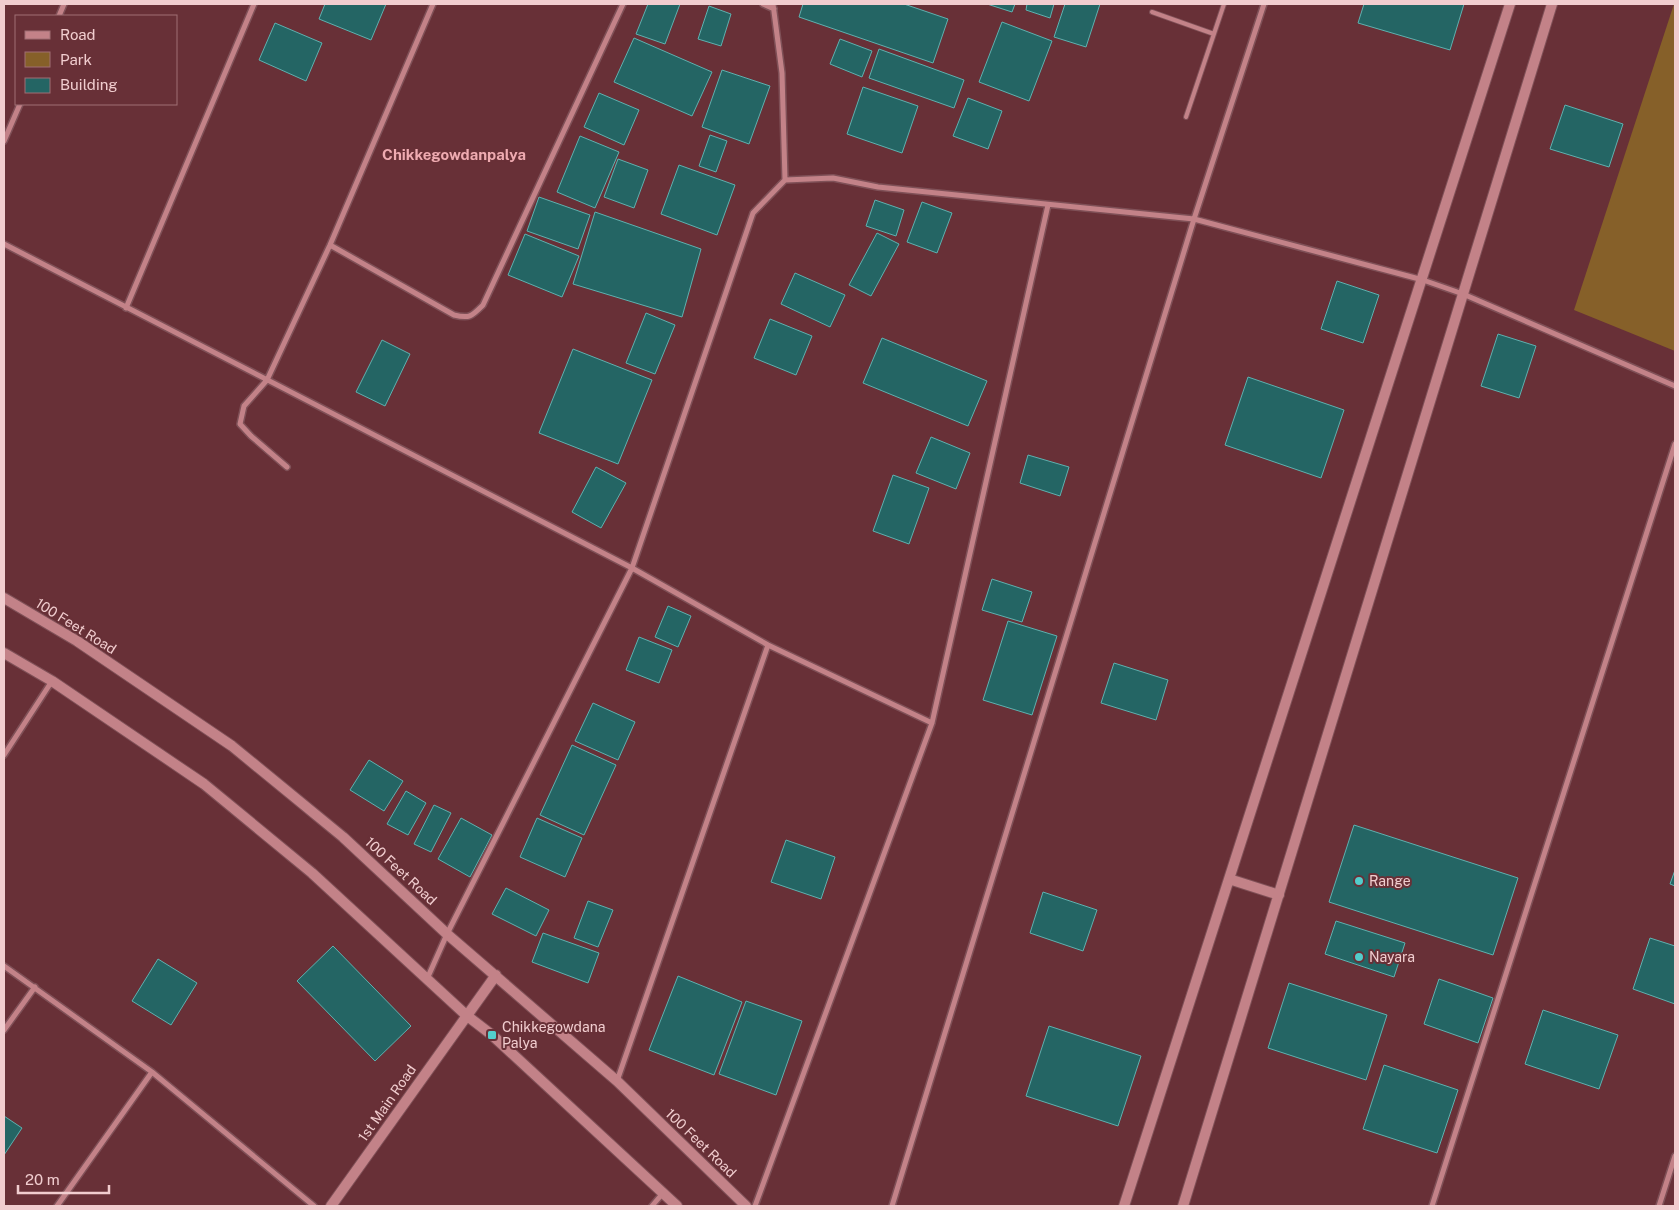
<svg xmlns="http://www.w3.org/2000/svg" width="1679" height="1210" font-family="'Public Sans',sans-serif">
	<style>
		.green { fill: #866029 }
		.building { fill: #246564; stroke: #5eb1af }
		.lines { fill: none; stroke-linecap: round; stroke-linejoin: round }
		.lane-casing { stroke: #7f5057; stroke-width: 6 }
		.street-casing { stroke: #7f5057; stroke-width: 8 }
		.secondary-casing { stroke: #7f5057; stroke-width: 12 }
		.lane { stroke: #c38288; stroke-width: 4 }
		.street { stroke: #c38288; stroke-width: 5 }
		.secondary { stroke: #c38288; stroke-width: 10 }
		.poi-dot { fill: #53cdcb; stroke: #683037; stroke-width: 2 }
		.labels { text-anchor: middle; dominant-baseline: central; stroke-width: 4; stroke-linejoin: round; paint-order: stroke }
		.street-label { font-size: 14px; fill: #f1cdcf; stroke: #683037 }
		.poi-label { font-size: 14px; fill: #f1cdcf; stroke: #683037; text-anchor: start }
		.neighbourhood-label { font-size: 15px; font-weight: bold; fill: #efabb1; stroke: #683037 }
	</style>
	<rect width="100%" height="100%" fill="#683037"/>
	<path class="green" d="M1674,4h1v347l-101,-41z"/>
	<path class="building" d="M325,4h61l-15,36 -52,-21z
		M648,4h32l-15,40 -29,-10z
		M803,4h101l44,15 -15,44 -134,-46z
		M987,4h28l-3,8z
		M1027,4h27l-4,14 -24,-8z
		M1065,4h35l-14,43 -32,-10z
		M1364,4h100l-14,46 -92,-27z
		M709,6l22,8 -10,32 -23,-7z
		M1002,22l50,19 -23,60 -50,-19z
		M275,23l47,20 -16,38 -47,-21z
		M634,38l78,34 -20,44 -78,-34z
		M840,39l32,12 -10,26 -32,-13z
		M879,49l85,31 -10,28 -85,-30z
		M722,70l48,16 -21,58 -47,-17z
		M863,87l55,19 -16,47 -55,-19z
		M599,93l40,17 -15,35 -40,-18z
		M968,98l34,13 -14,38 -35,-13z
		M1565,105l58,19 -14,43 -59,-18z
		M710,135l17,6 -11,31 -17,-6z
		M580,136l39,16 -24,56 -38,-16z
		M618,159l30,11 -14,38 -30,-11z
		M679,165l56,20 -18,50 -56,-21z
		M539,197l51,18 -12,34 -51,-18z
		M875,200l29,10 -8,26 -30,-10z
		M922,202l30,11 -15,40 -30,-11z
		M595,212l106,37 -19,68 -109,-33z
		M877,233l22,11 -28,52 -22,-11z
		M525,234l54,22 -17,41 -54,-22z
		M795,273l50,22 -15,32 -49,-23z
		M1337,281l42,14 -16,48 -42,-14z
		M646,313l29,12 -20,49 -29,-11z
		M770,319l42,17 -16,39 -42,-17z
		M1498,334l38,12 -17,52 -38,-12z
		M882,338l105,43 -19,45 -105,-43z
		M382,340l28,14 -25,52 -29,-14z
		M573,349l79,31 -34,84 -79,-31z
		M1248,377l96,33 -23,68 -96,-33z
		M931,437l39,16 -14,36 -40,-16z
		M1028,455l41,12 -9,29 -40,-13z
		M596,467l30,16 -25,45 -29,-16z
		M893,475l36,13 -20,56 -36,-13z
		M992,579l40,13 -10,30 -40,-12z
		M668,606l23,10 -13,31 -23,-10z
		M1008,621l49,15 -25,79 -49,-15z
		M639,637l33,13 -13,33 -33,-13z
		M1114,663l54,17 -12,40 -55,-17z
		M593,703l42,19 -17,38 -43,-19z
		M572,745l44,20 -32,70 -44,-20z
		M369,760l34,21 -19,30 -34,-21z
		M406,791l20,12 -18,32 -21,-11z
		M434,805l17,8 -20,39 -17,-8z
		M461,818l31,17 -22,42 -32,-18z
		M537,818l45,20 -17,39 -45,-20z
		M1354,825l164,53 -25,77 -164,-53z
		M786,840l49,17 -14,42 -50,-17z
		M1675,870v16l-5,-2z
		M506,888l43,22 -13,26 -44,-22z
		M1043,892l54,18 -14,41 -53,-18z
		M588,901l25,9 -15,37 -24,-9z
		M1336,921l69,22 -11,34 -69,-23z
		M543,933l56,20 -11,30 -56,-21z
		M1650,938l25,8v58l-42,-15z
		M333,946l78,80 -36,35 -78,-80z
		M158,959l39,24 -26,42 -39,-24z
		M678,976l64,26 -28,73 -65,-25z
		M1439,979l54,19 -15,45 -54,-19z
		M1289,983l98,32 -21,65 -98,-32z
		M746,1001l56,20 -26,74 -57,-21z
		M1543,1010l75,25 -19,54 -74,-25z
		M1049,1026l92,30 -23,70 -92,-30z
		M1384,1065l74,25 -21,63 -74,-24z
		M4,1116l18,12 -18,27z"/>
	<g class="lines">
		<defs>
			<path id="lane" d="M1152,12l62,22
				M1186,117l38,-113"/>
			<path id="street" d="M763,4l11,5
				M773,4l9,69 3,107
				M59,16l5,-12
				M4,141l16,-37
				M4,244l628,324 136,77 164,78
				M330,245l124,70c16,4 18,1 29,-10l140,-301
				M126,308l128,-304
				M287,467l-36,-31 -11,-12 4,-18 23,-26 63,-135 103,-241
				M4,755l48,-74
				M4,966l148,106 162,134
				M427,979l20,-45 185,-366 121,-355 32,-33 48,-2 45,9 316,32 229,61 40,14 212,92
				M4,1030l31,-43
				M617,1081l151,-436
				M57,1206l95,-134
				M652,1206l11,-13
				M755,1206l177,-483 116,-518
				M892,1206l302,-987 70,-215
				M1432,1206l243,-762
				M1659,1206l16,-50"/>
			<path id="secondary" d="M4,598l73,43 155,105 111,91 104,97 170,147 129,125
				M4,653l48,28 152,103 108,89 154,142 26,20 185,171
				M1229,879l50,16
				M331,1206l165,-231
				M1124,1206l386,-1202
				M1183,1206l369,-1202"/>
		</defs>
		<use href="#lane" class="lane-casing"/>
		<use href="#street" class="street-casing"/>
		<use href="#secondary" class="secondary-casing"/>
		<use href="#lane" class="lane"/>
		<use href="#street" class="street"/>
		<use href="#secondary" class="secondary"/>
	</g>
	<g class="poi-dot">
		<circle cx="1359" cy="881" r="5"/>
		<circle cx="1359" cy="957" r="5"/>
		<rect x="487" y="1030" width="10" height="10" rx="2.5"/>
	</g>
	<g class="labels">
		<g class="street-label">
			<text transform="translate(76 626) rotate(32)">100 Feet Road</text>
			<text transform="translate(401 871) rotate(43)">100 Feet Road</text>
			<text transform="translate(387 1103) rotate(-55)">1st Main Road</text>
			<text transform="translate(701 1143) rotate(44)">100 Feet Road</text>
		</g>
		<g class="poi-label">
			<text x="1369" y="881">Range</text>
			<text x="1369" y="957">Nayara</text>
			<text x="502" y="1027">Chikkegowdana<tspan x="502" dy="16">Palya</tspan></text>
		</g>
		<g class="neighbourhood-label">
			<text x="454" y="154">Chikkegowdanpalya</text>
		</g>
	</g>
	<rect width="1679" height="1210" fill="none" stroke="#f1cdcf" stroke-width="10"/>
	<rect x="15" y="15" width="162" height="90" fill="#683037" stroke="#9f6f74"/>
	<rect x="25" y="31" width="25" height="8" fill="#c38288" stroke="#9f6f74"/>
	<text x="60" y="40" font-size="15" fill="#f1cdcf">Road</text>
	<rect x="25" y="52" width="25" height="15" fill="#866029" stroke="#9f6f74"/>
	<text x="60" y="65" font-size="15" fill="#f1cdcf">Park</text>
	<rect x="25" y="78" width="25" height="15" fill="#246564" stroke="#9f6f74"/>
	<text x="60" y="90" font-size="15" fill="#f1cdcf">Building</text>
	<path d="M18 1185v8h91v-8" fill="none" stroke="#f1cdcf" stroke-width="2.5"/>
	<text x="25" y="1185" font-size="15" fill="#f1cdcf" stroke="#683037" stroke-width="4" paint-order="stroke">20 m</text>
</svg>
